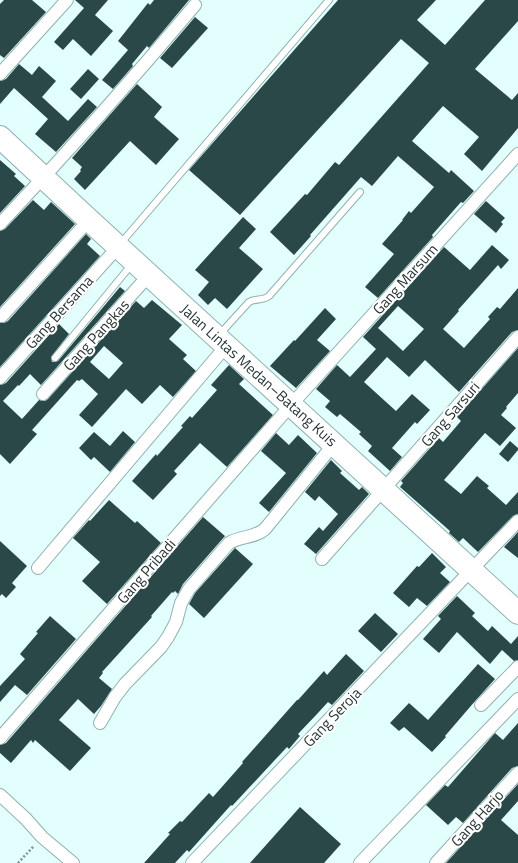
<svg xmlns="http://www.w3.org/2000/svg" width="518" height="863" font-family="'Titillium Web',sans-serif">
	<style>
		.building { fill: #294847; fill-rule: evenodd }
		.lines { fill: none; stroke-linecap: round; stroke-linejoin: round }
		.lane-casing { stroke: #8fb1b0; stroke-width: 8 }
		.street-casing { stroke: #8fb1b0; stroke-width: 14 }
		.highway-casing { stroke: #8fb1b0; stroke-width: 24 }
		.path { stroke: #809594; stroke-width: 2.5; stroke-dasharray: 2 2; stroke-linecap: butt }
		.lane { stroke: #fff; stroke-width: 6 }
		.street { stroke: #fff; stroke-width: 12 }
		.highway { stroke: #fff; stroke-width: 22 }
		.labels { text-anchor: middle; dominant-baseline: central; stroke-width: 4; stroke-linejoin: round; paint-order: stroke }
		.street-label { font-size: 15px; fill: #273535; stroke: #fff }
	</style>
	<rect width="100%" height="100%" fill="#e2fefd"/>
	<path class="building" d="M4,0h28l14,12 -42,46 -4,-3v-51z
		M75,0h33l-13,15 18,16 -22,25 -18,-17 -10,11 -9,-8 30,-34z
		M154,0h35l-40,48 -2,-2 -15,18 1,2 -20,23 -11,-9 26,-30 -10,-9 30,-38 2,2z
		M338,0h98l-19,20 28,25 40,-45h33v21l-43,48 37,31 6,-7v35l-36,43 -18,-17 15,-17 -36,-31 -31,35 37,32 2,-3 23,21 -11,12 -2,-1 -29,33 1,2 -55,61 -13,-11 29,-33 -12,-10 21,-24h-1l7,-9 2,2 23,-26 -36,-31 -26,30 -11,-9 -51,58 1,1 -17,19 -24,-23 35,-38 2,1 28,-33 4,3 90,-102 -28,-24 -161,176 -51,-45z
		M195,17l13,11 -36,40 -12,-10z
		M19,64l13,11 7,-9 17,15 -14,16 26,24 20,-22 9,8 -41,45 -21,-18 13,-15 -34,-31 -14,16v-23l6,-2z
		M88,69l11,10 -18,20 -11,-10z
		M137,84l25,23 -8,10 25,22 -23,26 -26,-24 -45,49 -11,-11 7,-8 -1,-1 2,-3 -10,-9z
		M0,160l16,14 -2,2 11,10 -25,27z
		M33,200l11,10 7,-8 24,22 -75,83v-76l5,-2z
		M486,201l19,17 -4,4 2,2 -7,9 -22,-19z
		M243,217l13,12 -17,19 24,21 -36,40 -12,-11 -7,7 -10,-10 11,-13 -14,-12z
		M86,234l5,5 -4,5 13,12 -100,111v-44h4l4,-2z
		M492,245l17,15 -8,9 -3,-4 -40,45 1,1 -16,18 21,19 26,-29 -2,-2 9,-10 3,2 18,-21v42l-6,2 -53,60 -34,-32 -16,17 -22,-20 -23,25 32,29 16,-17 18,16 -13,14 -2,-2 -23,26 10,9 -12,14 -22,-20 4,-5 -13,-12 2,-2 -21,-18 -3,3 -12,-10 5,-6 -14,-12 21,-24 13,12 26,-28 -13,-12 81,-90 26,23zM398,306l26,23 -21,22 -25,-23z
		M120,287l5,4 -84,94 -11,-11 -11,12 -1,-1 -15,16 19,18 17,-19 6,1 3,-2 88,-98 8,7 8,-8 30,25 -13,14 18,16 -4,4 13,12 -23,26 -13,-12 -18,19 -16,-15 -34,38 -13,-12 19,-21 -16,-15 -3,2 -2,-1 -45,50 5,4 -27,30 -10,-10v-69l6,-2 53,-59 10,10 -18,23 1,5 6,-1zM104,346l19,17 -14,16 -19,-17z
		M325,308l11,11 -19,21 13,11 -34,37 -26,-22 24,-26 1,1z
		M518,348v45l-12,14 1,1 -6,7 15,13 -16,18 -15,-13 -41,47 17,14 16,-18 12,10 -2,2 19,17 12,-13v22l-5,2 -35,36 -15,-14 -4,4 -10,-9 1,-2 -50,-44 3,-4 -2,-2 38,-43 4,4 18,-21 -4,-4z
		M229,365l15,14 -5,5 34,31 -46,52 -27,-24 -26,28 3,3 -24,26 -21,-19 24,-27 1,2 26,-29 -2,-1 9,-10 2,2 25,-28 -6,-5z
		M123,431l12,11 -25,30 -16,-15 -3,3 -12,-12 15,-16 16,14z
		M276,433l13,12 9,-10 19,18 -48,59 -10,-9 27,-30 -25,-22z
		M510,441l8,7v2l-10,12 -9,-8z
		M331,460l11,11 -2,2 19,17 3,-3 7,7 -53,60 -12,-10 15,-17 4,4 15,-17 -19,-18 -4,5 -10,-9z
		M109,500l26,23 2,-2 24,22 -54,61 -25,-23 18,-19 -27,-24 16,-18 1,1z
		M203,517l22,19 -42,48 -5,10 -3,-3 -2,2 -1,-1 -21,24 1,1 -50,55 1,1 -4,5 13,11 -11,17 -7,8 -16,-15 -19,21 32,28 -21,23 -35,-31 -2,3 -2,-3 -20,23 -11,-10v-8l6,-2z
		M518,532v26l-14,-11z
		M0,541l27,25 -15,17 4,4 -10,11 -4,-4 -2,2z
		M235,548l18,16 -49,54 -15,-14 6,-11z
		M432,553l14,14 -6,6 10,9 -23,24 -10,-8 -8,9 -16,-14 24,-27 2,1z
		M457,596l18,17 -3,3 16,15 4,-5 19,18 7,-8v24l-4,1 -12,-11 -12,14 -33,-32 -18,21 -16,-14 18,-20 -3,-3z
		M375,613l23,21 -17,18 -23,-21z
		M50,616l26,23 -49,56 -12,-10 -15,17v-16l25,-27 -5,-5 18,-21 -2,-1z
		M346,654l18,17 -32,34 -4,-3 -11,12 -19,20 2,2 -11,13 -2,-2 -55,59 -1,-1 -42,47 -2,-2 -12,13h-31l26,-29 -2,-1 12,-12 2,1 27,-29 4,4 30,-34 -1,-1 55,-62h1l26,-29 3,4z
		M478,664l17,15 -19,21 -31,36 1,1 -14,15 -28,-25 -5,4 -9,-8 19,-20 19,17z
		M518,723v43l-6,2 -49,55 -7,-6 -8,8 -22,-20 19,-20 3,2 47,-54 8,7z
		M518,784v17l-17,19 17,15v28h-72z
		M300,807l41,37 -17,19h-74z"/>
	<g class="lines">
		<defs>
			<path id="lane" d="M121,243l208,-243
				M219,335l30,-33c7,-4 14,-1 20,-6l91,-104
				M55,358l77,-94"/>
			<path id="street" d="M0,74l67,-74
				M0,224c67,-71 132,-144 195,-219
				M2,316l87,-96
				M0,378l118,-131
				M43,394l106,-119
				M322,559l196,-222
				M38,568l189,-223
				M481,705l37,-38
				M100,723l15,-26 10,-13 36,-37 7,-10 8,-15 5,-19 8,-14 40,-46c11,-7 26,-5 36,-14l69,-85
				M0,738l291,-333 227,-251
				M0,795l26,24 16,18 31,26
				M192,863l326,-342
				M360,863l158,-164
				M436,863l82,-90"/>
			<path id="highway" d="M0,137l89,83 429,393"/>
		</defs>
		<use href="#lane" class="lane-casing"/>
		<use href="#street" class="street-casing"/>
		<use href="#highway" class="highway-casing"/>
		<path class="path" d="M18,863l16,-17"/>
		<use href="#lane" class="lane"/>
		<use href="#street" class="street"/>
		<use href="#highway" class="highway"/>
	</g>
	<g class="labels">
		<g class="street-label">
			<text transform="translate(405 279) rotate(-48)">Gang Marsum</text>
			<text transform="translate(59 312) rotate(-48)">Gang Bersama</text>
			<text transform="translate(96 335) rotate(-48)">Gang Pangkas</text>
			<text transform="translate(259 375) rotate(42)">Jalan Lintas Medan–Batang Kuis</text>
			<text transform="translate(450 414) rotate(-49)">Gang Sarsuri</text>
			<text transform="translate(146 571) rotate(-49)">Gang Pribadi</text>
			<text transform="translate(332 717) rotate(-46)">Gang Seroja</text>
			<text transform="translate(477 818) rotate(-48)">Gang Harjo</text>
		</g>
	</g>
</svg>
